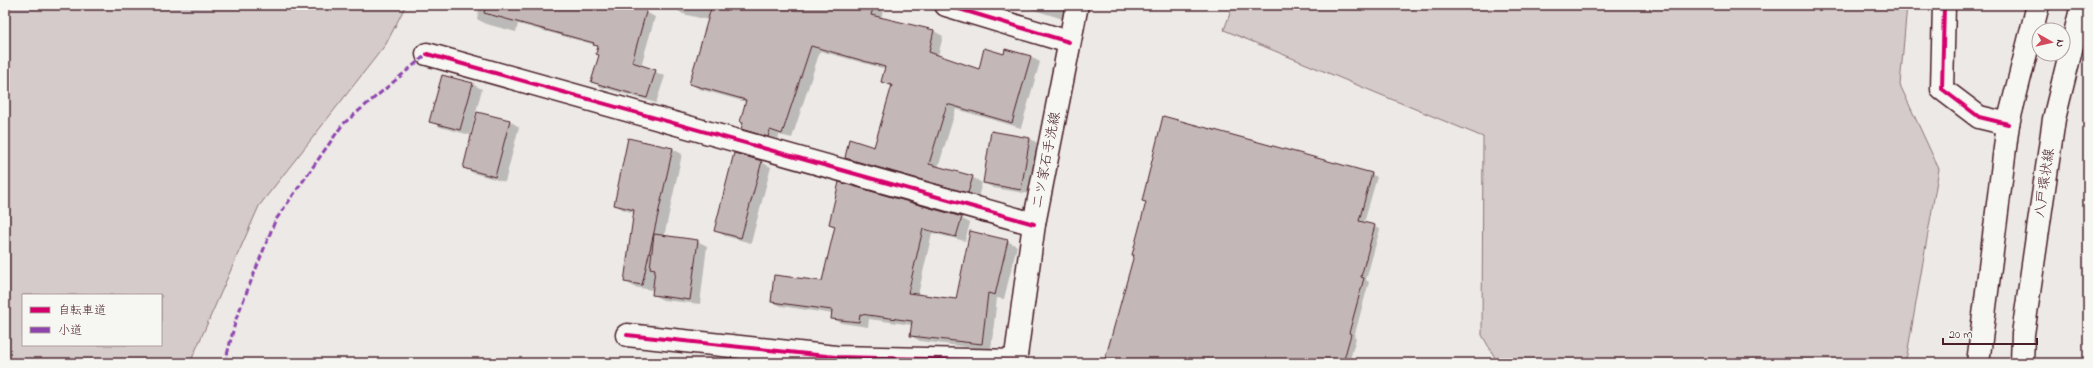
<svg xmlns="http://www.w3.org/2000/svg" width="2093" height="368" font-family="'Indie Flower','Klee One',sans-serif">
	<style>
		.green { fill: #d4cbca; stroke: #8f757a; fill-rule: evenodd }
		.shadow { fill: #0003 }
		.building { fill: #c4b7b7; stroke: #4a1f2b }
		.lines { fill: none; stroke-linecap: round; stroke-linejoin: round }
		.minor-casing { stroke: #4a1f2b; stroke-width: 25 }
		.tertiary-casing { stroke: #4a1f2b; stroke-width: 25 }
		.primary-casing { stroke: #4a1f2b; stroke-width: 25 }
		.minor { stroke: #f6f6f2; stroke-width: 22 }
		.tertiary { stroke: #f6f6f2; stroke-width: 22 }
		.primary { stroke: #f6f6f2; stroke-width: 22 }
		.quiet { stroke: #8e44ad; stroke-width: 3; stroke-dasharray: 6 3; stroke-linecap: butt }
		.cycleway-casing { stroke: #f6f6f2; stroke-width: 6 }
		.cycleway { stroke: #d6006c; stroke-width: 4 }
		.labels { text-anchor: middle; dominant-baseline: central; stroke-width: 3.5; stroke-linejoin: round; paint-order: stroke }
		.street-label { font-size: 14px; fill: #4a1f2b; stroke: #f6f6f2 }
	</style>
	<rect width="100%" height="100%" fill="#ece9e6"/>
	<filter id="ink" filterUnits="userSpaceOnUse"><feTurbulence type="fractalNoise" baseFrequency=".025" numOctaves="2"/><feDisplacementMap in="SourceGraphic" scale="8" xChannelSelector="R" yChannelSelector="G"/><feConvolveMatrix kernelMatrix="1 2 1 2 8 2 1 2 1" color-interpolation-filters="sRGB"/></filter>
	<g filter="url(#ink)">
		<path class="green" d="M5,5h401l-20,39 -127,162 -69,157h-185zM23,295h138v50h-138z
			M1233,5h674l-7,80 39,84 -32,186 -3,8h-406l-16,-28 1,-198 -259,-107z"/>
		<path class="shadow" d="M480,5h144l22,7 9,5 -14,49 24,10 -9,27 -55,-16 -9,-6 8,-26 -1,-8 -3,-2 -78,-21 -2,8 -30,-8 -9,-5z
			M674,5h198l11,6 -2,8 53,12 9,5 -5,20 42,14 24,-15 27,2 9,5 -19,66 -65,-19 -18,59 34,9 10,6 -4,14 -123,-34 -9,-5 29,-10 17,-61 -10,-6 4,-12 -66,-18 -28,87 -13,-3 -1,6 -27,-7 -9,-6 4,-26 -47,-13 -9,-6 18,-63 -25,-6 -9,-6z
			M1018,5h49l-4,14z
			M472,84l10,5 -12,46 -30,-8 -9,-6z
			M478,113l32,8 9,6 -14,55 -32,-9 -9,-5z
			M1029,138l10,6 -9,50 -36,-6 -10,-5z
			M629,139l44,10 9,5 -18,83 33,4 10,5 -7,58 -37,-4 -10,-5 2,-12 -3,7 -18,-3 -9,-6 10,-68 -11,-3 -9,-5z
			M761,162l10,5 -20,76 -26,-7 -10,-6z
			M1371,174l6,3 -13,46 16,6 -14,51 3,2 -15,55 2,1 -7,25h-244l30,-108 12,-52 -4,-2z
			M961,218l9,5 -5,18 -33,-8 -14,62 39,5 50,-59 10,5 -13,53 -7,-1 -6,52 -71,-9 -9,-5 1,-11 -43,-6 -1,8 -27,-4 -9,-5 1,-4 -52,-8 -9,-5 51,-19 13,-55 -6,-3z"/>
		<path class="building" d="M486,5h162l-16,57 24,8 -9,28 -56,-16 8,-27 -3,-1 2,-8 -5,-1 1,-2 -110,-30z
			M712,5h162l-3,10 63,15 -5,22 50,17 5,-21 20,6 1,-5 26,7 -19,67 -65,-19 -18,60 44,12 -5,17 -123,-35 4,-19 25,8 18,-62 -11,-3 4,-15 -74,-21 -29,88 -12,-4 -2,7 -27,-8 2,-6 -3,-1 6,-22 -57,-16z
			M442,75l31,8 -13,47 -31,-8z
			M477,112l33,8 -15,57 -32,-9z
			M1163,116l209,57 -13,48 16,4 -14,52 3,1 -15,55 2,1 -8,29h-239l30,-108h-2l14,-53 -4,-1z
			M991,131l39,7 -9,52 -38,-7z
			M628,138l45,10 -31,137 -18,-3 10,-72 -20,-5z
			M734,153l28,8 -21,77 -27,-7z
			M839,182l123,35 -6,20 -33,-8 -15,64 48,6 14,-68 38,9 -13,55 -7,-2 -6,51 -72,-8 2,-15 -52,-7 -1,8 -28,-3 1,-9 -61,-8 3,-27 48,6 13,-55 -6,-2z
			M654,234l44,6 -8,60 -38,-5 3,-26 -5,-1z"/>
		<g class="lines">
			<defs>
				<path id="minor" d="M946,5l123,37
					M1944,5l-2,84 37,28 29,7
					M427,54l607,170
					M627,335l209,22 180,4"/>
				<path id="tertiary" d="M1015,363l19,-139 43,-219"/>
				<path id="primary" d="M1978,363l30,-239 30,-119
					M2022,363l1,-29 31,-215 28,-114"/>
			</defs>
			<use href="#minor" class="minor-casing"/>
			<use href="#tertiary" class="tertiary-casing"/>
			<use href="#primary" class="primary-casing"/>
			<use href="#minor" class="minor"/>
			<use href="#tertiary" class="tertiary"/>
			<use href="#primary" class="primary"/>
			<path class="quiet" d="M225,363l11,-44 39,-98 68,-97 84,-70"/>
			<defs>
				<path id="cycleway" d="M946,5l123,37
					M1944,5l-2,84 37,28 29,7
					M427,54l607,170
					M627,335l209,22 180,4"/>
			</defs>
			<use href="#cycleway" class="cycleway-casing"/>
			<use href="#cycleway" class="cycleway"/>
		</g>
	</g>
	<g class="labels">
		<g class="street-label">
			<text transform="translate(1047 160) rotate(-79)">二ツ家石手洗線</text>
			<text transform="translate(2045 183) rotate(-82)">八戸環状線</text>
		</g>
	</g>
	<rect width="2093" height="368" fill="none" stroke="#f6f6f2" stroke-width="20"/>
	<rect x="10" y="10" width="2073" height="348" fill="none" stroke="#4a1f2b" stroke-width="1.5" filter="url(#ink)"/>
	<rect x="22" y="294" width="140" height="52" fill="#f6f6f2" stroke="#b1a0a2"/>
	<rect x="30" y="307" width="20" height="6" fill="#d6006c" stroke="#b1a0a2"/>
	<text x="58" y="314" font-size="12" fill="#4a1f2b">自転車道</text>
	<rect x="30" y="327" width="20" height="6" fill="#8e44ad" stroke="#b1a0a2"/>
	<text x="58" y="334" font-size="12" fill="#4a1f2b">小道</text>
	<g transform="translate(2051 42) rotate(98)"><circle r="19" fill="#f6f6f2" stroke="#b1a0a2"/>
	<path d="M0-3L7 15L0 10L-7 15Z" fill="#d1495b"/>
	<text y="-6" font-size="11" font-weight="bold" text-anchor="middle" fill="#4a1f2b">N</text>
	</g>
	<path d="M1943 338v6h94v-6" fill="none" stroke="#4a1f2b" stroke-width="2"/>
	<text x="1949" y="338" font-size="12" fill="#4a1f2b" stroke="#f6f6f2" stroke-width="3" paint-order="stroke">20 m</text>
</svg>
